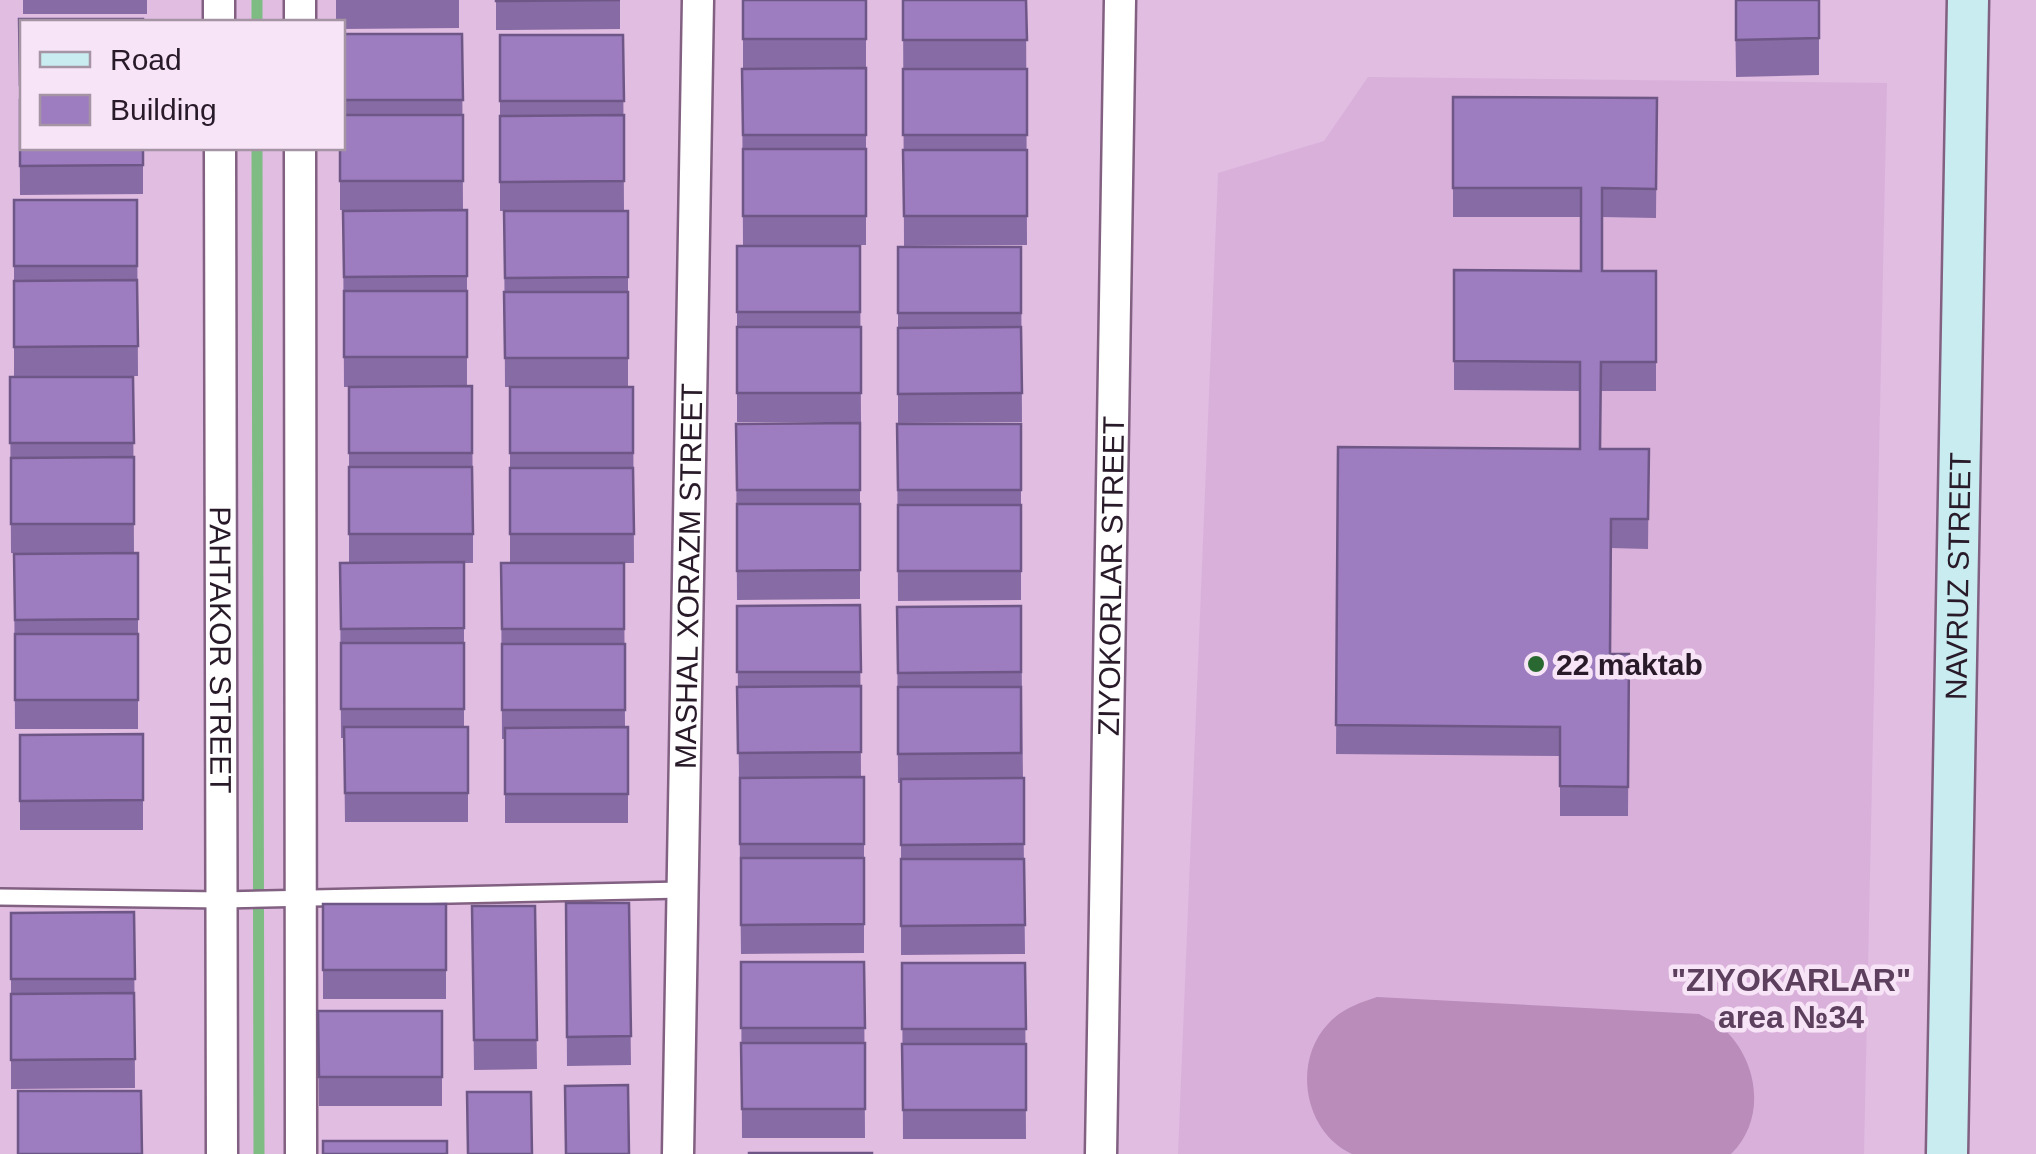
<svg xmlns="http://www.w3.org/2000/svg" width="2036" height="1154" font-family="Arial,sans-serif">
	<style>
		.built { fill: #d9b0da }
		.grass { fill: #b98cba }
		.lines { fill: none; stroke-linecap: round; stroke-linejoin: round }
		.stream { stroke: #7fbc83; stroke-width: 11 }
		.lane-casing { stroke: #816081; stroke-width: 20 }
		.street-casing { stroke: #816081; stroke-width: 35 }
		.secondary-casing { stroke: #816081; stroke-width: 45 }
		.lane { stroke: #fff; stroke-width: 15 }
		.street { stroke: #fff; stroke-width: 30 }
		.secondary { stroke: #c8ecf0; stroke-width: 40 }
		.wall { fill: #876ba4 }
		.building { fill: #9d7cbf; stroke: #6e5786; stroke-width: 2.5 }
		.poi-dot { fill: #296831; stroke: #f7e5f7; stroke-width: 4 }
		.labels { text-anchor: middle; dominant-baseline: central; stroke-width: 9; stroke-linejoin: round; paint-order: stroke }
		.street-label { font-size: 30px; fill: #281a28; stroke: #f7e5f7 }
		.poi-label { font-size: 30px; font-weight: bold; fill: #281a28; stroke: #f7e5f7; text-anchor: start }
		.neighbourhood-label { font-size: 32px; font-weight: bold; fill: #5d3f5e; stroke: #f7e5f7 }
	</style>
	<rect width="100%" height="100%" fill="#e1bde2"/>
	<path class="built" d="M1368,77l519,6 -23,1071h-686l40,-981 106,-32z"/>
	<path class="grass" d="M1377,997l322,17c9,5 20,10 27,17 33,33 40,89 5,123h-379c-48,-22 -60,-92 -24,-130 13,-15 31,-21 49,-27z"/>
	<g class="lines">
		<path class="stream" d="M257,0v22
			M257,148l2,1006"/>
		<defs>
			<path id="lane" d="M0,897l222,3 460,-10"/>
			<g id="street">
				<path d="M219,0v22"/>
				<path d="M300,0v22"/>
				<path id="s1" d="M220,148l2,1006"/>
				<path d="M300,148l1,1006"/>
				<path id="s2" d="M678,1154l20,-1154"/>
				<path id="s3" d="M1101,1154l19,-1154"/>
			</g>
			<g id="secondary">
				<path id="s4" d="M1947,1154l21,-1154"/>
			</g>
		</defs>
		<use href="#lane" class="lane-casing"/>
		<use href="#street" class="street-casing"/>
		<use href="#secondary" class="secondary-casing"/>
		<use href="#lane" class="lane"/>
		<use href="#street" class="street"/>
		<use href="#secondary" class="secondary"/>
	</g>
	<path class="wall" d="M23,0h124v14h-124z
		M336,0h123v28l-117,1v-7h-6z
		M496,0h124v29l-124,1z
		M743,0h123v68l-123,1z
		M903,0h123l1,245 -123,1z
		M1735,0h84v75l-83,2z
		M19,19l3,3v126h121v46l-123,1z
		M342,34h120l1,176h-123v-62h2z
		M500,35h123l1,176h-124z
		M866,68v177h-123l-1,-176z
		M1453,97l204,1 -1,120 -54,-1v54h54v120h-55l-1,58h49l-1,100 -37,-1 -1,106h19l-1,162h-68v-60l-224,-2 2,-307 242,2v-58l-126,-1v-120l127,1v-54h-128z
		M14,200h123l1,176h-124z
		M467,210v176h5l1,148v29h-9v164h4v95h-123l-1,-84h-3l-1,-175h9v-176l116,-1 -121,1 -1,-176z
		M504,211h124v176h5l1,176h-10l1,164h3v96h-123v-84h-3l-1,-176h9v-176h-5z
		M737,246h123l1,176h-124z
		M898,247h123l1,175 -124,1z
		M10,377h123l1,176h-123z
		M860,423v176l-123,1 -1,-176z
		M897,424h124v176l-123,1z
		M138,553v176h-123l-1,-175z
		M860,605l1,172h3v176l-123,1 -4,-348z
		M1021,606l4,348 -124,1v-172h-3l-1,-176z
		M143,734v96h-123v-95z
		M566,903h63l2,162 -64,1z
		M323,904h123v95h-123z
		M472,906h63l2,163 -63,1z
		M134,912l1,176 -124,1v-176z
		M741,962h123l1,176h-123z
		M902,963h123l1,176h-123z
		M318,1011h124v95h-123z"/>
	<path class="building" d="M496,0h124l-124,1z
		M743,0h123v39h-123z
		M903,0h123l1,40h-124z
		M1736,0h83v38l-83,2z
		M19,19h124v3h-121v63h-2z
		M342,34h120l1,66h-121z
		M500,35h123l1,66h-124z
		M866,68v67h-123l-1,-66z
		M903,69h124v66h-124z
		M1453,97l204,1 -1,91 -54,-1v83h54v91h-55l-1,87h49l-1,70h-37l-1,135h19l-1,133 -68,-1v-59l-224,-2 2,-278 242,2v-87l-126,-1v-91l127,1v-83h-128z
		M20,100h2v48h121v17l-123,1z
		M342,115h121v66h-123v-33h2z
		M624,115v66l-124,1v-66z
		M743,149h123v67h-123z
		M903,150h124v66h-123z
		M14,200h123v66h-123z
		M467,210v66l-123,1 -1,-66z
		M504,211h124v66l-123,1z
		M737,246h123v66h-123z
		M898,247h123v66h-123z
		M137,280l1,66 -124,1v-66z
		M344,291h123v66h-123z
		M504,292h124v66h-123z
		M737,327h124v66h-124z
		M1021,327l1,66 -124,1v-66z
		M10,377h123l1,66h-124z
		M472,386v67h-123v-66z
		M510,387h123v66h-123z
		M860,423v67h-123l-1,-66z
		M897,424h124v66h-123z
		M134,457v67h-123v-66z
		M349,467h123l1,67h-124z
		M510,468h123l1,66h-124z
		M737,504h123v66l-123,1z
		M898,505h123v66h-123z
		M138,553v66l-123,1 -1,-66z
		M464,562v66l-123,1 -1,-66z
		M501,563h123v66h-122z
		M860,605l1,67h-124v-66z
		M1021,606v66l-123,1 -1,-66z
		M15,634h123v66h-123z
		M341,643h123v66h-123z
		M502,644h123v66h-123z
		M861,686v66l-123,1 -1,-66z
		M898,687h123v66l-123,1z
		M344,727h124v66h-123z
		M628,727v67h-123v-66z
		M143,734v66l-123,1v-66z
		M864,777v67h-124v-66z
		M1024,778v66l-123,1v-66z
		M741,858h123v66l-123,1z
		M901,859h123l1,66 -124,1z
		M566,903h63l2,133 -64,1z
		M323,904h123v66h-123z
		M472,906h63l2,134h-63z
		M134,912l1,67h-124v-66z
		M741,962h123l1,66h-124z
		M902,963h123l1,66h-124z
		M134,993l1,66 -124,1v-66z
		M318,1011h124v66h-123z
		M741,1043h124v66h-123z
		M902,1044h124v66h-123z
		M628,1085l1,69h-63l-1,-68z
		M18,1091h123l1,63h-124z
		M467,1092h64l1,62h-64z
		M323,1141h124v13h-124z
		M749,1153h123v1h-123z"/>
	<circle class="poi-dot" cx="1536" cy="664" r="10"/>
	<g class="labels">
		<g class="street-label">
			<text stroke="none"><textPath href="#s2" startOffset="578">MASHAL XORAZM STREET</textPath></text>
			<text stroke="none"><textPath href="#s3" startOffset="578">ZIYOKORLAR STREET</textPath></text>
			<text stroke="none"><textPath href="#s4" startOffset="578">NAVRUZ STREET</textPath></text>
			<text stroke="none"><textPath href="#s1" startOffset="502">PAHTAKOR STREET</textPath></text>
		</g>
		<g class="poi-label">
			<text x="1556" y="664">22 maktab</text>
		</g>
		<g class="neighbourhood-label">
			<text x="1791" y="980">"ZIYOKARLAR"<tspan x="1791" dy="37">area №34</tspan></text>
		</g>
	</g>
	<rect x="20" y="20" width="325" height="130" fill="#f7e5f7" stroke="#a494a4" stroke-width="2.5"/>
	<rect x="40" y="52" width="50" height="15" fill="#c8ecf0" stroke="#a494a4" stroke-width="2.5"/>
	<text x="110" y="70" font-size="30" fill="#281a28">Road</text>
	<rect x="40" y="95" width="50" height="30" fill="#9d7cbf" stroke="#a494a4" stroke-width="2.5"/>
	<text x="110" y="120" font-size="30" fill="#281a28">Building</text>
</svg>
